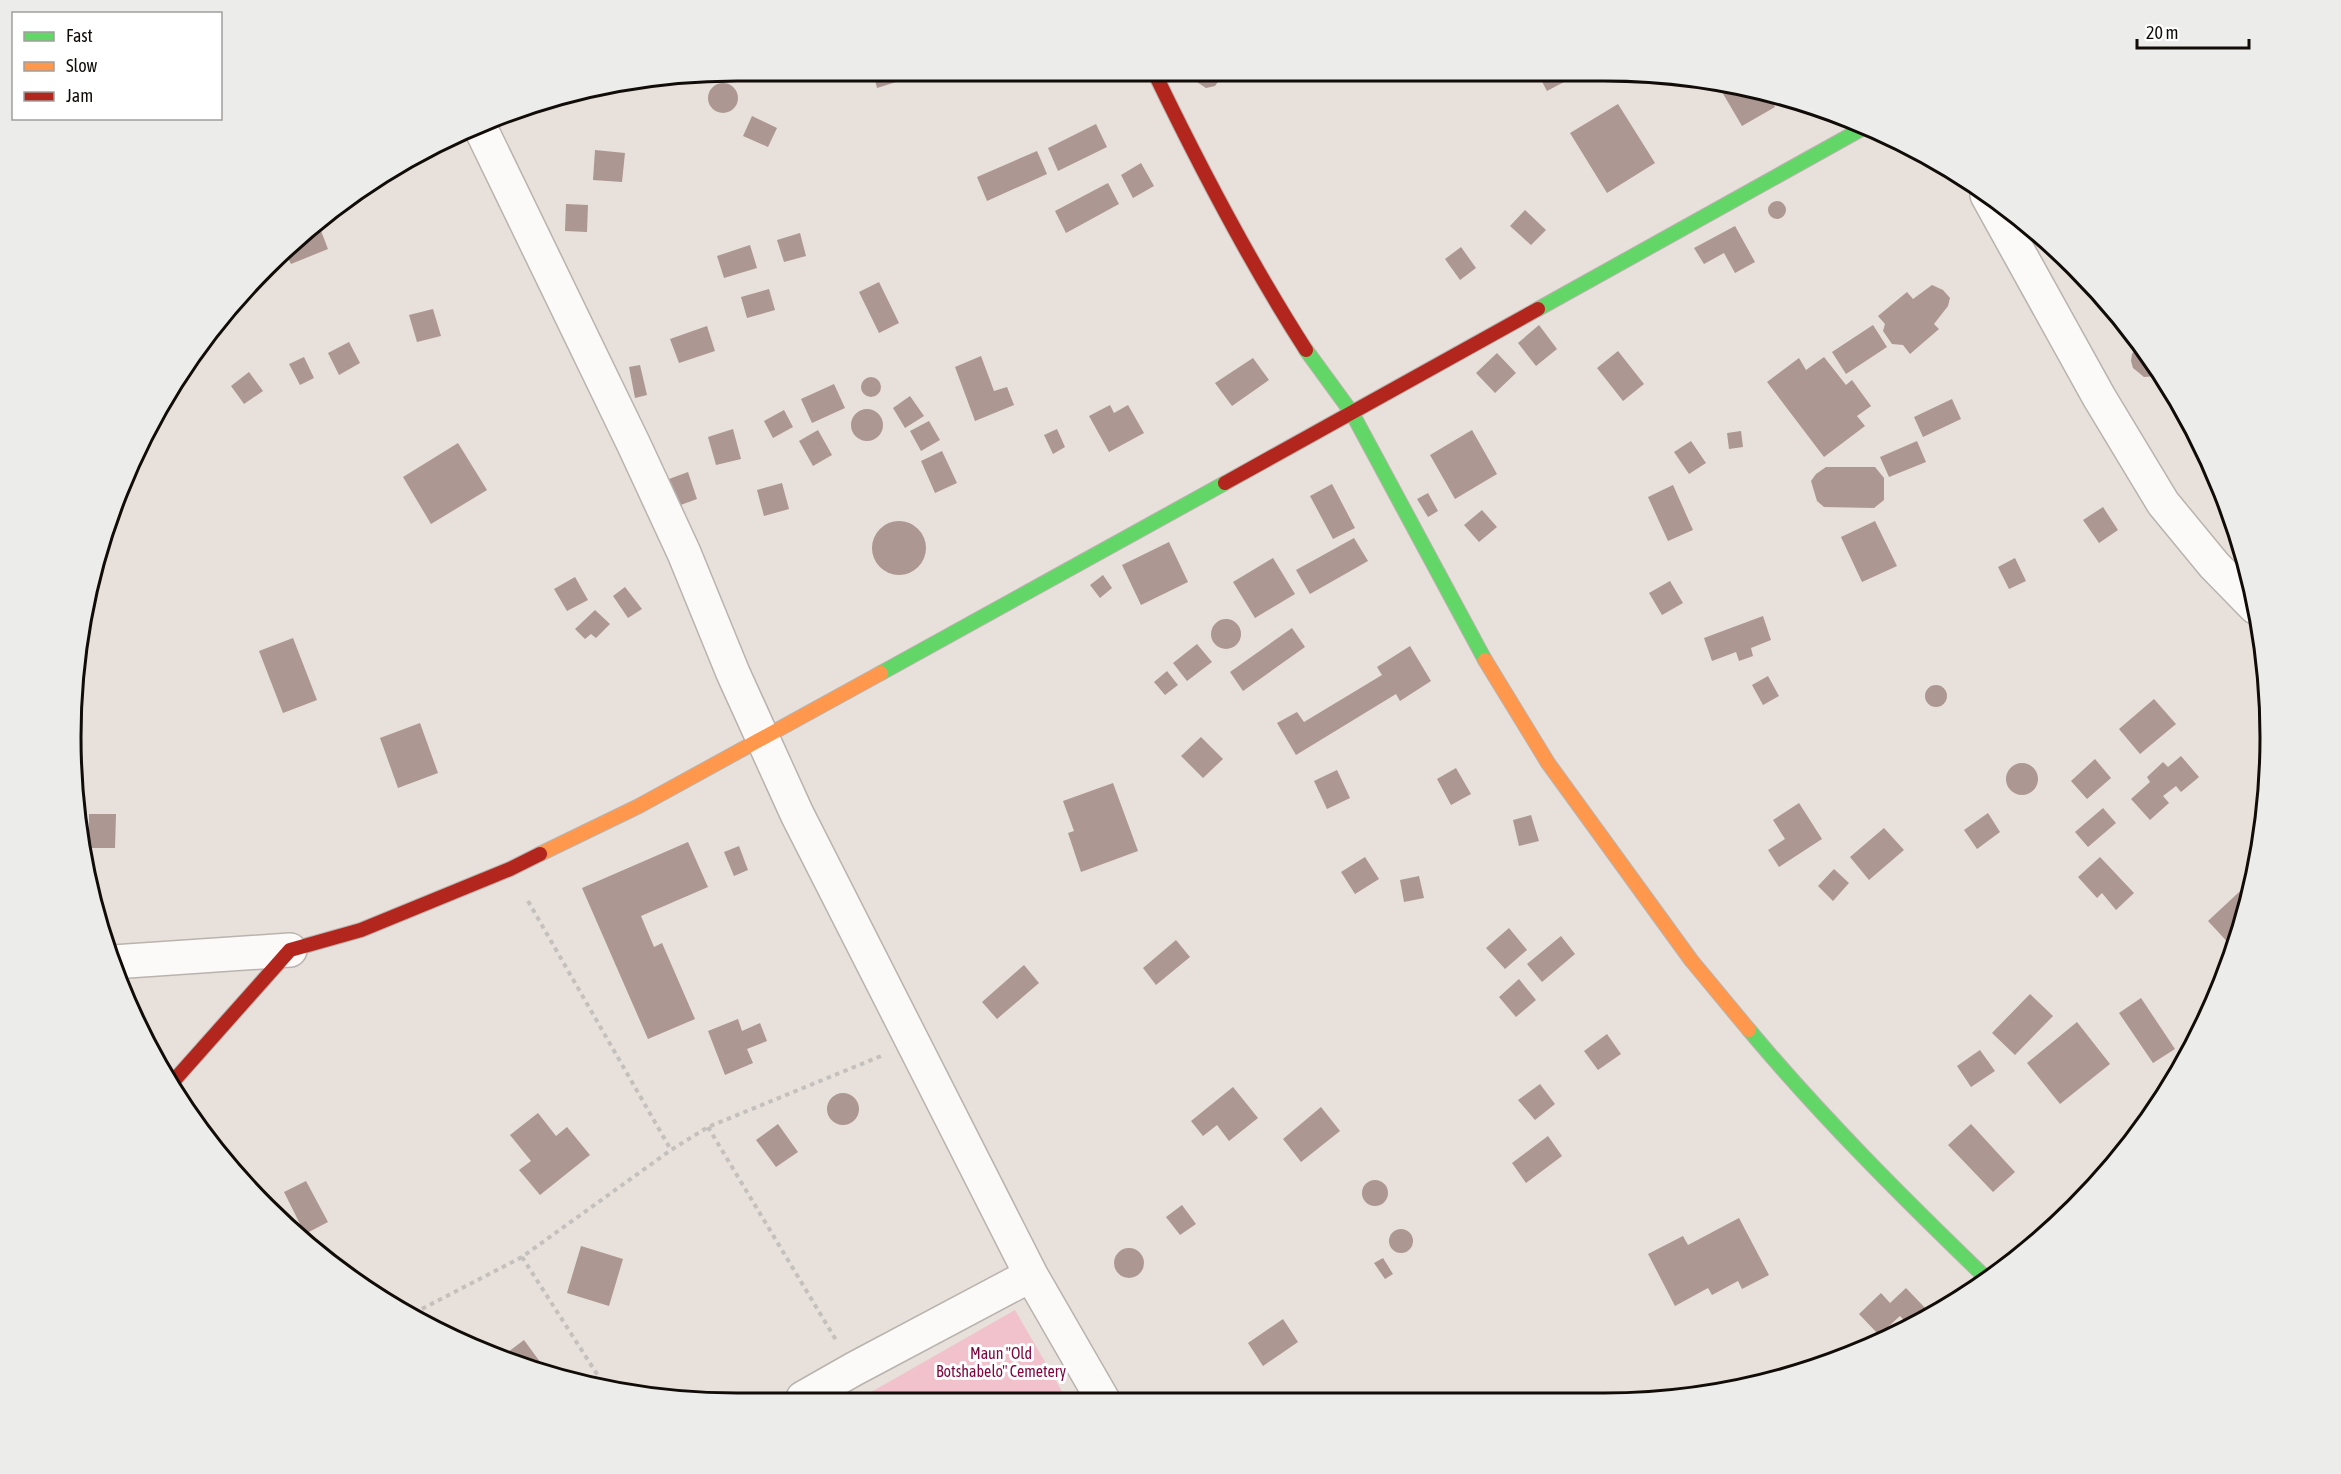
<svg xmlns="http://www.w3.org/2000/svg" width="2341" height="1474" font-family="'Asap Condensed',sans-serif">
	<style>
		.green { fill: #f1c2cb }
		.building { fill: #ac9792 }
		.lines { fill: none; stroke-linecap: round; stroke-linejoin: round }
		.street-casing { stroke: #b9b3ae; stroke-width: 36 }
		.fast-casing { stroke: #b9b3ae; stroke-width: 16 }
		.slow-casing { stroke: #b9b3ae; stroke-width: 16 }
		.jam-casing { stroke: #b9b3ae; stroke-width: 16 }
		.path { stroke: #c3c0be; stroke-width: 4; stroke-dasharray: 4.5 4.5; stroke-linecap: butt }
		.street { stroke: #fcfaf9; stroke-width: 33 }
		.fast { stroke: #63d668; stroke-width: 14 }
		.slow { stroke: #ff974d; stroke-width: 14 }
		.jam { stroke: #b3261e; stroke-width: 14 }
		.labels { text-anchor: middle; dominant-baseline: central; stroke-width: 6; stroke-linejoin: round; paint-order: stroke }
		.park-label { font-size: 16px; fill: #7d063d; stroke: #fff }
		.rim { fill: none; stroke: #110c08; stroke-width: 3 }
	</style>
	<rect width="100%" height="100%" fill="#e8e0da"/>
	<path class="green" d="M1015,1310l52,90 -208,-1z"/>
	<path class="building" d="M874,76h38v1l-35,11z
		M1196,76h26l-7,10 -9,2 -9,-6z
		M1539,76h22l3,6 -17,9z
		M708 98a15 15 0 1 1 30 0a15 15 0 1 1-30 0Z
		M1730,87l40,10 5,10 -33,19 -20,-34z
		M1618,104l37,59 -48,30 -37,-60z
		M752,116l25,12 -9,19 -25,-11z
		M1096,124l11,23 -49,24 -10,-23z
		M595,150l30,3 -3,29 -29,-2z
		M1037,151l10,23 -60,27 -10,-24z
		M1141,163l13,23 -21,12 -12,-23z
		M1108,183l11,21 -53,29 -11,-22z
		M1768 210a9 9 0 1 1 18 0a9 9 0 1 1-18 0Z
		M566,204l22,1 -1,27 -22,-1z
		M1525,210l21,20 -15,15 -21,-19z
		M318,223l10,26 -37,15 -3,-6 -23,9z
		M1735,226l20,36 -20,11 -11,-20 -20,11 -10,-16z
		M800,233l6,23 -22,6 -7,-22z
		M750,245l7,23 -33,10 -7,-22z
		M1461,247l15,21 -16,12 -15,-21z
		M879,282l20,41 -20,10 -20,-41z
		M1932,285l11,5 7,8 -2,8 -14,18 5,5 -29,25 -7,-9 -11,-1 -9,-13 2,-7 -7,-8 29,-24 6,7z
		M769,289l6,21 -28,8 -6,-21z
		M433,309l8,27 -24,6 -8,-27z
		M1539,325l18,24 -21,17 -18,-23z
		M1873,325l14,22 -41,27 -14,-22z
		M707,326l8,25 -36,12 -9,-24z
		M349,342l11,21 -21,12 -11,-22z
		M2139,344l21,30 -3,2 -13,1 -11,-9 -2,-7 1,-7z
		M1618,351l26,33 -21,17 -26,-33z
		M1497,353l19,20 -21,20 -19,-20z
		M981,356l13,35 13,-4 7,18 -39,16 -20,-54z
		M304,357l10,21 -14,7 -11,-21z
		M1824,357l22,28 6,-5 19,26 -14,10 8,10 -41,31 -57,-75 32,-24 7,12z
		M1253,358l16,22 -37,26 -17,-23z
		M640,365l7,30 -12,3 -6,-31z
		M249,372l14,19 -19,13 -13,-18z
		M861 387a10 10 0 1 1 20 0a10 10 0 1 1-20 0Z
		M834,384l11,24 -33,15 -11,-24z
		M910,396l14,20 -19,12 -12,-20z
		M1952,399l9,20 -38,18 -9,-20z
		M1110,405l4,8 14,-8 16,28 -35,19 -20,-36z
		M851 425a16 16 0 1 1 32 0a16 16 0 1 1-32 0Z
		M784,410l9,17 -20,11 -9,-17z
		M929,421l11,19 -19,11 -11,-20z
		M733,429l8,30 -25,6 -8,-28z
		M1057,429l8,18 -12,7 -9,-19z
		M818,430l14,25 -19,11 -14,-25z
		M1472,430l25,44 -42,25 -25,-44z
		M1741,431l2,16 -14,2 -2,-16z
		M1691,441l15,22 -17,11 -15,-22z
		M1917,441l9,21 -37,15 -9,-20z
		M458,443l29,47 -56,34 -28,-47z
		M942,451l15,32 -22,10 -14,-32z
		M1826,467h49l9,11v22l-10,8 -50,-1 -7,-6 -6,-20 5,-7z
		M688,472l9,27 -19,7 -9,-27z
		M782,483l7,26 -25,7 -7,-26z
		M1332,484l23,44 -22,11 -23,-43z
		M1673,485l20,45 -25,11 -20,-44z
		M1428,493l10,18 -10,6 -11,-18z
		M2103,507l15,23 -19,13 -16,-23z
		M1482,510l15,17 -18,15 -15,-17z
		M872 548a27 27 0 1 1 54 0a27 27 0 1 1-54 0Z
		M1875,521l22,45 -35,16 -21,-45z
		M1354,538l14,23 -58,33 -14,-24z
		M1169,542l19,40 -47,23 -19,-40z
		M1273,558l22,36 -40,24 -22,-36z
		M2015,558l11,23 -17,8 -11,-22z
		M1103,575l9,13 -12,10 -10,-13z
		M575,577l13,23 -21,11 -13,-22z
		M1670,581l13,22 -21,12 -13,-22z
		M625,587l17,22 -14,9 -15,-22z
		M595,610l15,14 -14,14 -5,-4 -6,5 -10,-10z
		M1763,616l8,24 -20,8 2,8 -14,5 -3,-9 -24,9 -8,-23z
		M1211 634a15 15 0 1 1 30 0a15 15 0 1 1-30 0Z
		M1292,628l13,19 -62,44 -13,-19z
		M293,638l24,62 -34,13 -24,-62z
		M1197,644l15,18 -25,19 -14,-18z
		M1410,646l21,35 -31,20 -4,-7 -100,61 -19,-32 20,-11 7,10 78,-47 -5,-8z
		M1167,671l11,14 -13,10 -11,-13z
		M1768,676l11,20 -16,9 -11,-20z
		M1925 696a11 11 0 1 1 22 0a11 11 0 1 1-22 0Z
		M2154,699l22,25 -36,30 -21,-25z
		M2267,704v16l-8,-9z
		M420,723l18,50 -40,15 -18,-50z
		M1201,737l22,22 -20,19 -22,-22z
		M2181,756l18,21 -18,15 -5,-6 -13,10 6,7 -19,17 -19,-21 19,-17 -3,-5 16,-15 5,5z
		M2095,759l16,19 -24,21 -16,-18z
		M2006 779a16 16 0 1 1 32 0a16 16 0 1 1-32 0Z
		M1456,768l15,26 -20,11 -14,-26z
		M1337,770l13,28 -23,11 -13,-28z
		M1113,783l25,68 -57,21 -13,-39 6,-2 -11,-30z
		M1799,803l23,36 -43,28 -11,-17 17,-11 -12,-19z
		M2103,808l13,15 -28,24 -13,-15z
		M1988,813l12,19 -23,17 -13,-19z
		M89,814h27l-1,34h-26z
		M1531,815l8,26 -20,5 -6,-26z
		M1884,828l20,22 -35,30 -19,-23z
		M688,842l20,45 -67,29 13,31 8,-4 33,76 -47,20 -66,-151z
		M739,846l9,24 -14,6 -10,-24z
		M1365,857l14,22 -24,15 -14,-22z
		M2100,857l34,36 -18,17 -14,-17 -5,5 -19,-21z
		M1834,869l15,14 -16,18 -15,-15z
		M1419,876l5,22 -20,4 -4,-22z
		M2253,879l-5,31 -15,38 -25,-27z
		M1509,928l18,22 -22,19 -19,-21z
		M1561,936l14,18 -33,28 -15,-18z
		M1176,940l14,17 -34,28 -13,-17z
		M1024,965l15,18 -42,36 -15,-17z
		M1519,979l17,21 -20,17 -17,-20z
		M2030,994l23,22 -38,39 -23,-22z
		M2141,998l34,51 -22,14 -34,-50z
		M738,1019l4,12 18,-8 7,18 -20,8 6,14 -28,12 -17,-44z
		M2077,1022l33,42 -50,40 -33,-41z
		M1607,1034l14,20 -23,16 -14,-19z
		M1980,1050l15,21 -24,16 -14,-21z
		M1540,1084l15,20 -20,16 -17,-20z
		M1233,1087l25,31 -29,23 -12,-16 -14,11 -12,-15z
		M827 1109a16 16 0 1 1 32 0a16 16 0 1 1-32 0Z
		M1321,1107l19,24 -39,31 -18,-23z
		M538,1113l18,23 11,-9 23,28 -50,40 -21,-25 12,-9 -21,-26z
		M778,1124l20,28 -22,15 -20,-27z
		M1971,1124l44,48 -22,20 -45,-47z
		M1548,1136l14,20 -36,27 -14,-20z
		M1362 1193a13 13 0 1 1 26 0a13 13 0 1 1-26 0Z
		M306,1181l22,41 -23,12 -21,-42z
		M1182,1205l14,19 -16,11 -14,-18z
		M1739,1218l30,57 -27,14 -4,-8 -26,14 -4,-7 -33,18 -27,-52 35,-18 5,9z
		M1389 1241a12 12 0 1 1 24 0a12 12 0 1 1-24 0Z
		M581,1246l42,13 -14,47 -42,-13z
		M1114 1263a15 15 0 1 1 30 0a15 15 0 1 1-30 0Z
		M1383,1258l10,16 -8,5 -11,-16z
		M1906,1288l23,24 -19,15 -10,-11 -21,19 -20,-21 22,-21 9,10z
		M1283,1319l15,23 -35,24 -15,-23z
		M524,1340l22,30 -46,-12z"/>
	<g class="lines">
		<defs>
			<path id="street" d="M480,127l154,318 50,108 49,120 64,141 234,461 72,125
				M1987,195l112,202 64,106 51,62 41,42
				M113,962l177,-12
				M803,1398l51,-29 177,-94"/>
			<path id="fast" d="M1538,309l329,-183
				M1306,350l46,63 133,247
				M881,673l344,-190
				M1749,1030c73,87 154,168 236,247"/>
			<path id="slow" d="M1485,660l63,103 143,197 58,70
				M540,854l99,-48 242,-133"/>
			<path id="jam" d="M1156,76c45,93 94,187 150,274
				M1225,483l313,-174
				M170,1085l120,-135 71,-20 149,-61 30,-15"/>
		</defs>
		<use href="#street" class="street-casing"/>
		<use href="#fast" class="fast-casing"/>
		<use href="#slow" class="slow-casing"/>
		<use href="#jam" class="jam-casing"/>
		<path class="path" d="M528,901l143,249
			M708,1127l128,213
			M522,1257l82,128
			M414,1313l108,-56 149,-107 37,-23 173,-71"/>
		<use href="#street" class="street"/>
		<use href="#fast" class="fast"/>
		<use href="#slow" class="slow"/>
		<use href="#jam" class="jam"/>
	</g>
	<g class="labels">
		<g class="park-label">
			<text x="1001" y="1353">Maun "Old<tspan x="1001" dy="18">Botshabelo" Cemetery</tspan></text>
		</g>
	</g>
	<path d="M0 0H2341V1474H0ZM737 81H1604A656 656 0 0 1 2260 737V737A656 656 0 0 1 1604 1393H737A656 656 0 0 1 81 737V737A656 656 0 0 1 737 81Z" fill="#ececeb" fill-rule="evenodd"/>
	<path class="rim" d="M737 81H1604A656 656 0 0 1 2260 737V737A656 656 0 0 1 1604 1393H737A656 656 0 0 1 81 737V737A656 656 0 0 1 737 81Z"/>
	<rect x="12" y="12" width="210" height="108" fill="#ffffff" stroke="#a09e9c" stroke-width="1.5"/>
	<rect x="24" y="32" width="30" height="9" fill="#63d668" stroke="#a09e9c" stroke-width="1.5"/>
	<text x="66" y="42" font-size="18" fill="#110c08">Fast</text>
	<rect x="24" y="62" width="30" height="9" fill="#ff974d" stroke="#a09e9c" stroke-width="1.5"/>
	<text x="66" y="72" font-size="18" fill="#110c08">Slow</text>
	<rect x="24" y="92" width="30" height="9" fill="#b3261e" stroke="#a09e9c" stroke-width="1.5"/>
	<text x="66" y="102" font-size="18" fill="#110c08">Jam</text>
	<path d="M2137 39v9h112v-9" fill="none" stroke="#110c08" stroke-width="3"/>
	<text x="2146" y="39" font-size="18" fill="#110c08" stroke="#ffffff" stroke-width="4.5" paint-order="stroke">20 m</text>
</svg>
